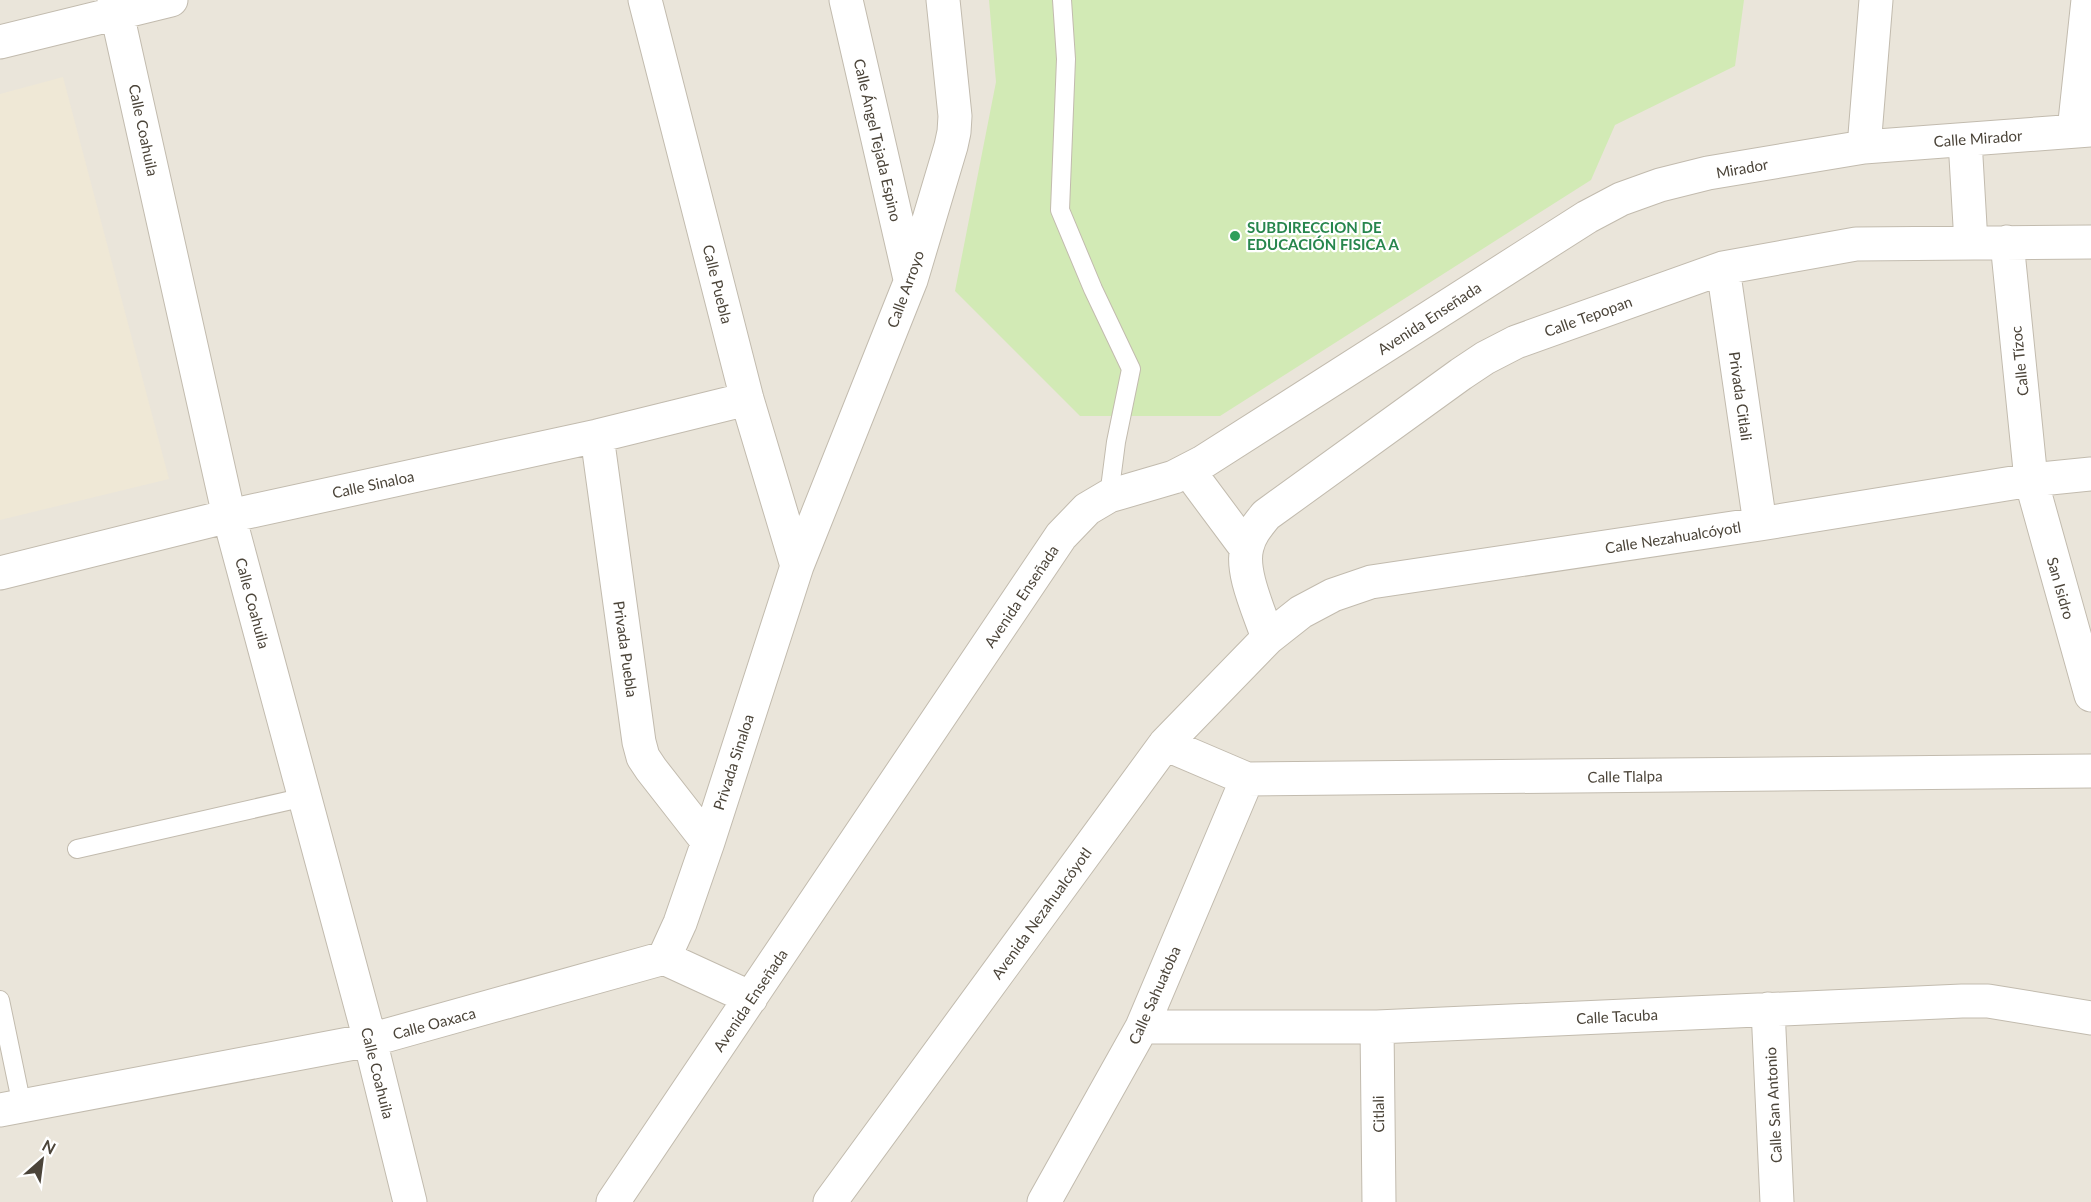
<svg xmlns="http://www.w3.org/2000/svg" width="2091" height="1202" font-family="Lato,sans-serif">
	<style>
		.residential { fill: #eae5da }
		.education { fill: #efe8d6 }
		.green { fill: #d2eab5 }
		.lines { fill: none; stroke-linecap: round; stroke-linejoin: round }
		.lane-casing { stroke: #c2bbae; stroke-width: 20 }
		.street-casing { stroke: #c2bbae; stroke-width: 35 }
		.lane { stroke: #fff; stroke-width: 18 }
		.street { stroke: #fff; stroke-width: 33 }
		.leisure-dot { fill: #2e9e5b; stroke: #fff; stroke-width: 2 }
		.labels { text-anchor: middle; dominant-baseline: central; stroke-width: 4.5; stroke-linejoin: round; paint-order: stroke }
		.street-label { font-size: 15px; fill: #4b4439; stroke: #fff }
		.leisure-label { font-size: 15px; font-weight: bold; fill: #27864d; stroke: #fff; text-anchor: start }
	</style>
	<rect width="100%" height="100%" fill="#f6f3ec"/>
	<path class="residential" d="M0,0h2091v1202h-2091z"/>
	<path class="education" d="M63,77l106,402 -169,41v-426z"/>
	<path class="green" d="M989,0h755l-9,66 -120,59 -24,55 -371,236h-140l-125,-125 41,-209z"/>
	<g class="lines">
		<defs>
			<path id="lane" d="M1062,0l4,59 -6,151 33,79 38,80 -15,73 -7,54
				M77,849l228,-52
				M0,1000l22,106"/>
			<path id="street" d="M114,0l115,516 141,524 40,162
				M645,0l102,399 50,167
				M846,0l64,279
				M0,42l171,-42
				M2074,131l14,-131
				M1965,140l6,103
				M1864,147l12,-147
				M2007,242l24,238 60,215
				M1723,268l37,256
				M597,436l42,306 4,15 8,12 57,73
				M1188,470l58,78
				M0,573l229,-57 368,-80 150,-37
				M1268,638c-8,-25 -28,-66 -21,-91 3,-13 11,-22 19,-32l195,-141 24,-16 31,-16 207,-74 133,-24 235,-2
				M1165,744l82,35 844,-8
				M664,958l16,-35 28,-81 89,-276 114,-286 40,-134 3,-14 1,-16 -12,-116
				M1768,1009l9,193
				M1142,1027h235l585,-26h26l103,17
				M1377,1027l2,175
				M0,1110l370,-70 294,-82 87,40
				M613,1202l448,-666 26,-27 22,-13 65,-19 29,-15 384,-245 34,-18 39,-14 48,-12 156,-26 227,-17
				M830,1202l335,-458 103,-106 33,-26 32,-17 38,-13 389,-58 271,-44 60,-6
				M1044,1202l98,-175 105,-248"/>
		</defs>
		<use href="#lane" class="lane-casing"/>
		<use href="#street" class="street-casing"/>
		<use href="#lane" class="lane"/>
		<use href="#street" class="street"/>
	</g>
	<circle class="leisure-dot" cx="1235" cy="236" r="6"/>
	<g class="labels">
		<g class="street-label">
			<text transform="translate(144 130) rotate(78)">Calle Coahuila</text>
			<text transform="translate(1978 138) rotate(-4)">Calle Mirador</text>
			<text transform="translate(878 140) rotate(77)">Calle Ángel Tejada Espino</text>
			<text transform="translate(1742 168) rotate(-10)">Mirador</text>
			<text transform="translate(718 284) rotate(76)">Calle Puebla</text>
			<text transform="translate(905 289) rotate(-70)">Calle Arroyo</text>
			<text transform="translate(1588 316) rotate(-20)">Calle Tepopan</text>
			<text transform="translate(1429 318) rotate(-33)">Avenida Enseñada</text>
			<text transform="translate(2019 361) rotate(-96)">Calle Tízoc</text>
			<text transform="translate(1741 396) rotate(82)">Privada Citlali</text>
			<text transform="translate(373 484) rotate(-12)">Calle Sinaloa</text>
			<text transform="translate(1673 537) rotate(-9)">Calle Nezahualcóyotl</text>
			<text transform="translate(2061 588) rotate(74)">San Isidro</text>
			<text transform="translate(1021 596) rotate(-56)">Avenida Enseñada</text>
			<text transform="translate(253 603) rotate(75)">Calle Coahuila</text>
			<text transform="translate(626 649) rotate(82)">Privada Puebla</text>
			<text transform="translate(733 762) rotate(-72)">Privada Sinaloa</text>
			<text transform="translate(1625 776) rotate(-1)">Calle Tlalpa</text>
			<text transform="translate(1041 913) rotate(-54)">Avenida Nezahualcóyotl</text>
			<text transform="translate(1154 995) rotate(-66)">Calle Sahuatoba</text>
			<text transform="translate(750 1000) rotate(-56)">Avenida Enseñada</text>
			<text transform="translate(1617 1016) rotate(-3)">Calle Tacuba</text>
			<text transform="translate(434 1023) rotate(-15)">Calle Oaxaca</text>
			<text transform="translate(378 1073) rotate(76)">Calle Coahuila</text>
			<text transform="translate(1773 1105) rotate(-93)">Calle San Antonio</text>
			<text transform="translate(1378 1114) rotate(-91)">Citlali</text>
		</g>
		<g class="leisure-label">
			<text x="1247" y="227">SUBDIRECCION DE<tspan x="1247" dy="17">EDUCACIÓN FISICA A</tspan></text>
		</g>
	</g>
	<g transform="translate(42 1160) rotate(28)" stroke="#ffffff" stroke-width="4.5" paint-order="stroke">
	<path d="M0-4.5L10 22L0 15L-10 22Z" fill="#4b4439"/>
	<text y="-9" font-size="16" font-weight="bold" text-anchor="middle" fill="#4b4439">N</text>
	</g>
</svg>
